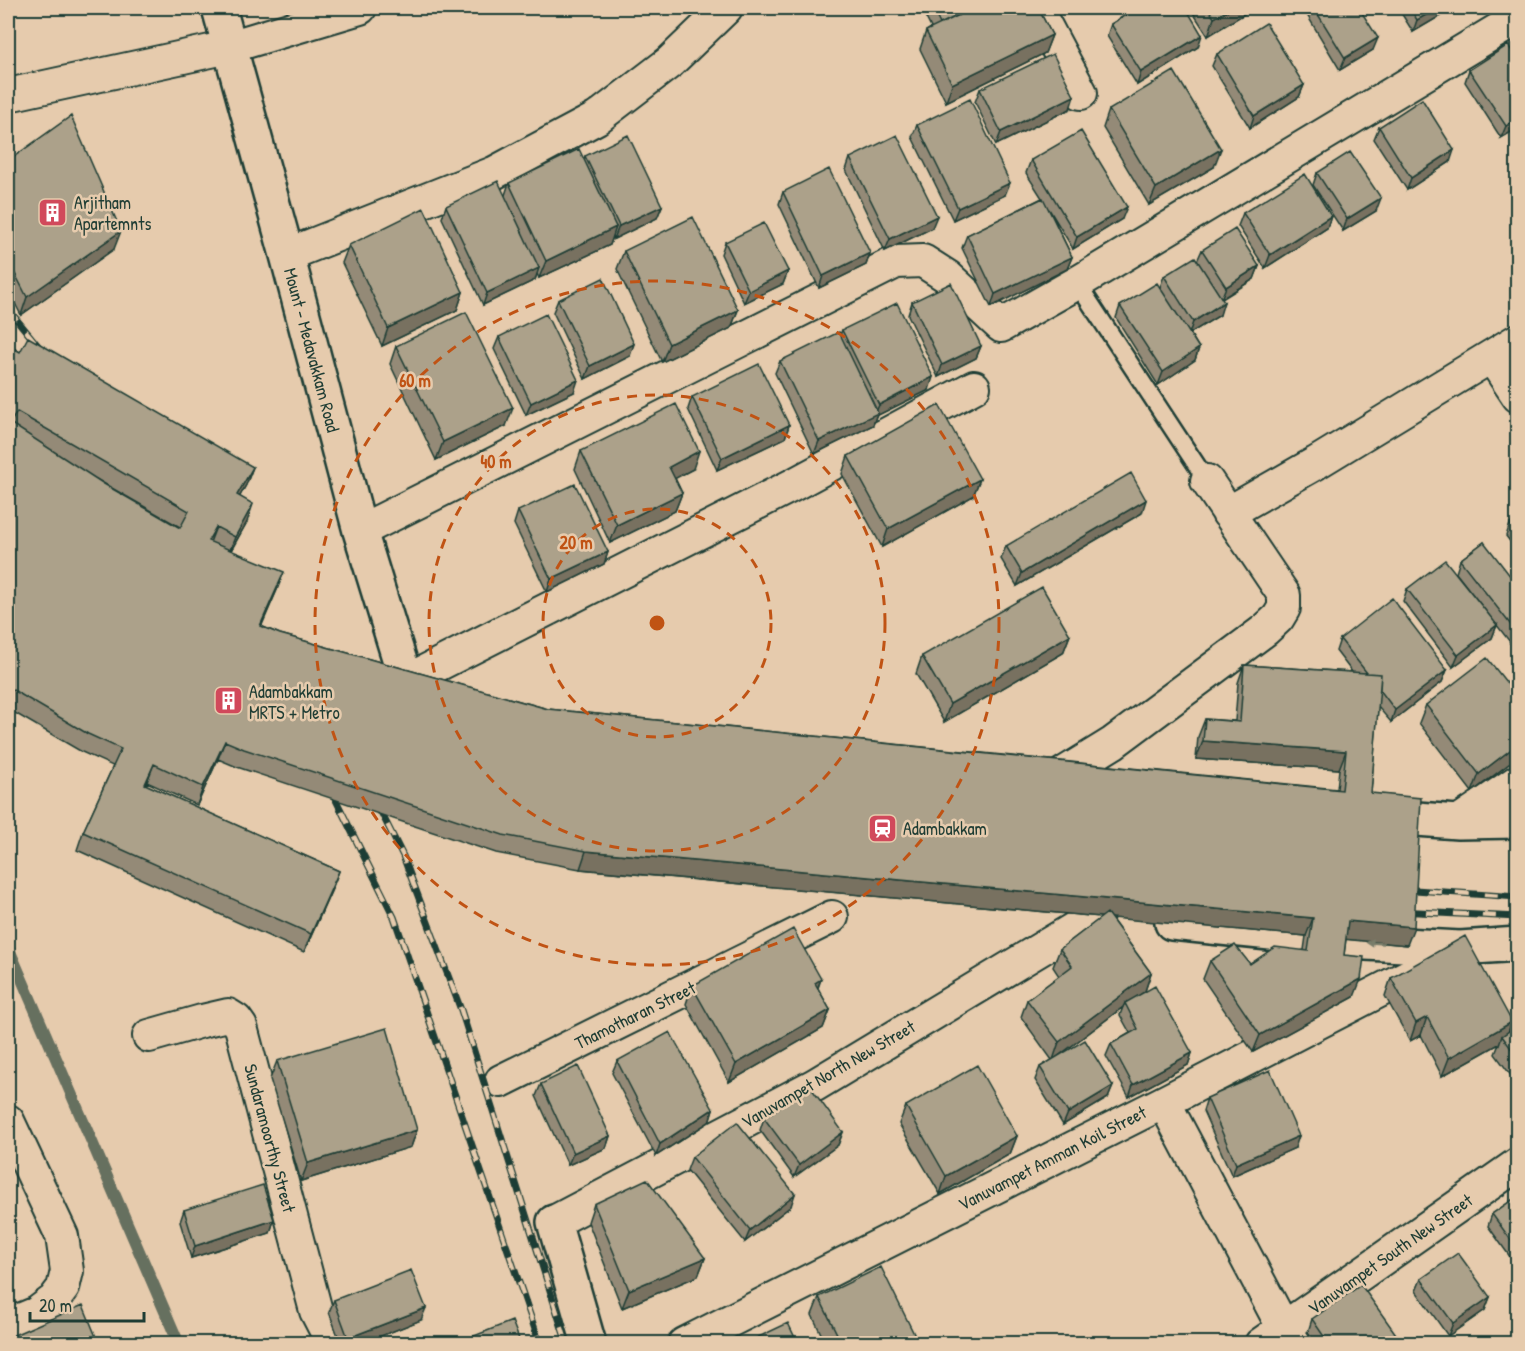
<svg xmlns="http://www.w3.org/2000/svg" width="1525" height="1351" font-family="'Patrick Hand',sans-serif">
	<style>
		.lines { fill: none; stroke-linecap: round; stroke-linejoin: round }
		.stream { stroke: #666f5f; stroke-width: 12 }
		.lane-casing { stroke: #1f3d34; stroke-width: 21 }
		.street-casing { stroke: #1f3d34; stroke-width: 36 }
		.primary-casing { stroke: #1f3d34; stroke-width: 38 }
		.lane { stroke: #e6cbad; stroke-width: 16 }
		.street { stroke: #e6cbad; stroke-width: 32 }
		.primary { stroke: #e6cbad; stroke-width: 33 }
		.rail-casing { stroke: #1f3d34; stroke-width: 7 }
		.rail { stroke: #e6cbad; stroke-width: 4.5; stroke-dasharray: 14; stroke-linecap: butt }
		.wall { fill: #948a77; stroke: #1f3d34; stroke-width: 1.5; fill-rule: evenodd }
		.shaded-wall { fill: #787161; stroke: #1f3d34; stroke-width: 1.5 }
		.building { fill: #aca18a; stroke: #1f3d34; stroke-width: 1.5; fill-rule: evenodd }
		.oneway { fill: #797d6a }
		.ring { fill: none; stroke: #c05314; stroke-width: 3; stroke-dasharray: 10 8 }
		.labels { text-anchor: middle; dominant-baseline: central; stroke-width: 5; stroke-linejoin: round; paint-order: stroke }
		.poi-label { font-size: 18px; fill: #1f3d34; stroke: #e6cbad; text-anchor: start }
		.street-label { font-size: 18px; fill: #1f3d34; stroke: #e6cbad }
		.centre { fill: #c05314; stroke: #e6cbad; stroke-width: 3 }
		.ring-label { font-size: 18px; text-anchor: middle; font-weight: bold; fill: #c05314; stroke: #e6cbad; stroke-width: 5; stroke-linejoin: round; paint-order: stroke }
	</style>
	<rect width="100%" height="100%" fill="#e6cbad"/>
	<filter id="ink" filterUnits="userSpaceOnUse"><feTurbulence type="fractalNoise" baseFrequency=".0167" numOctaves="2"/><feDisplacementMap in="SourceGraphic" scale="12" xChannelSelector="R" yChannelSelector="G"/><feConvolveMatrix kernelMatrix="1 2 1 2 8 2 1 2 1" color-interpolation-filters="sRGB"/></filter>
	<g filter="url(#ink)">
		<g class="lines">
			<path class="stream" d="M8,947l171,397"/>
			<defs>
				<path id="lane" d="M1077,283l130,198"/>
				<path id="street" d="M1036,8l45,85
					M8,95l221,-48 131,-39
					M287,255l207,-82 103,-55 73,-56 56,-54
					M1492,357l26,39
					M1228,513l88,-50 202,-123
					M360,531l536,-269 27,-1 25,16 53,49 76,-43 441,-265
					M406,681l385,-195 183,-99
					M1045,785l68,-42 152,-113 13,-12 6,-10v-13l-77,-114
					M1458,822l60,-41
					M149,1036l53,-15 26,-6 8,5 5,7 75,284 17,33
					M501,1081l331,-164
					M1164,1102l120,227 11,15
					M8,1121l54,115 5,35 -4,17 -9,12 -17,13 -29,12
					M554,1222l261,-137 282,-170
					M684,1344l480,-242 256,-132
					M1261,1344l257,-180"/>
				<path id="primary" d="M219,8l68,247 73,276 46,150 -6,9
					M1375,816l83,6 60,-1
					M1172,923l194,20 94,5 58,-4
					M554,1222l35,122"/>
			</defs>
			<use href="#lane" class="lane-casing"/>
			<use href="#street" class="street-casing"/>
			<use href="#primary" class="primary-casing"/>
			<use href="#lane" class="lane"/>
			<use href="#street" class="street"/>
			<use href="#primary" class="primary"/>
			<defs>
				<path id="rail" d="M8,309l36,44
					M329,786l65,131 146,427
					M375,800l28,56 58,154 106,334
					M1400,889l118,8
					M1398,911l120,6"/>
			</defs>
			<use href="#rail" class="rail-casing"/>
			<use href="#rail" class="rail"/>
		</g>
		<path class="wall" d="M921,8h117l14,27 -7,18 -99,49 -26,-53 6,-18 5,-3z
			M1129,8h57l12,39 -61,38 -30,-49 4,-12 18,-11 -1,-2z
			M1190,8h64l-46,28z
			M1309,8h50l14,42 -33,20 -33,-55z
			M1398,8h51l-2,4 -34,20z
			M1454,8h13l-9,5z
			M1217,54l87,31 -5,12 -49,31 -38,-62z
			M1518,60v68l-17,10 -36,-56 4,-12z
			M980,89l90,20 -74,36 -21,-43z
			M1109,110l105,57 -65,38 -46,-77z
			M917,125l88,70 -52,25 -41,-83z
			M1379,127l71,35 -43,28 -33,-51z
			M585,156l77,50 -5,12 -43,21 -1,-3 -3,9 -71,33 -2,-4 -2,6 -52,25 -41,-87 4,-12 59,-11 4,-12 75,-24z
			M850,158l82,70 -47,23 -39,-81z
			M1031,160l91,59 -49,30 -24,-40 23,48 -5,12 -76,38 -29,-59 5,-13 75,-37 -16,-25z
			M8,161l106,88 -93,66 -13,-25z
			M1317,173l59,38 -33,20 -30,-46z
			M783,192l87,61 -4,12 -47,23 -40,-84z
			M1243,213l88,3 -4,12 -62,40 -27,-42z
			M725,242l63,29 -5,13 -39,19 -23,-49z
			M349,245l114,47 -6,18 -75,36 -40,-83z
			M1202,250l57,16 -5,13 -32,20 -2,16 -30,18 9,15 -4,12 -37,25 -42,-67 4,-12 40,-19 4,-11 33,-15z
			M624,251l114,59 -7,18 -69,34 -45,-93z
			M558,300l72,56 -45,23 -32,-67z
			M912,302l69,44 -5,12 -38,19 -30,-62z
			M842,330l87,60 -53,26 -3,9 -59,29 -39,-81 5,-12 60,-26z
			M499,337l75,55 -48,23 -32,-66z
			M8,345l12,7 233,115 -7,18 -6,11 7,26 -16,29 46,39 -16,36 19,8 268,75 789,80 2,-20 -143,-10 2,-22 7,-18 30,2 3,-38 6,-18 108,7 -16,-21 4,-12 107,31 -5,12 -51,40 -13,-15 -7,86 36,152 -61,-6 -2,16 10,42 -101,55 -50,-73 7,-18 40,3 54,-14 2,-14 -196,-19 41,56 -6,18 -5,3 52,59 -4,12 -59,32 -23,-41 5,-12 19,-11 -10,-18 3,-8 -66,50 56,29 -5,12 -45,27 -28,-45 5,-13 12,-7 -31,-43 6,-17 32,-24 -6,-9 7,-18 42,-32 -522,-48 -84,-16 -259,-86 -19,-8 -21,46 -50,-23 -1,3 193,86 -7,18 -28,63 -227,-102 6,-18 30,-66 -31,-14 -74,-43zM96,479l84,48v1z
			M396,346l110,80 -70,34 -46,-96z
			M692,397l97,28 -4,13 -68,32 -29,-61z
			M581,451l112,18 -18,9 7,15 -7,18 -65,32 -35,-74z
			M848,456l132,23 -7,17 -91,51 -40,-73z
			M518,511l90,41 -4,12 -57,28 -33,-68z
			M1142,513l-125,73 -16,-27 5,-13z
			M1518,518v34l-12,-16 4,-12z
			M1484,542l34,94 -8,6 -54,-69 4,-13z
			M1407,589l90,36 -5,13 -39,29 -50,-66z
			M1070,635l-7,18 -119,69 -28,-48 6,-18z
			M1518,697v60l-46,35 -53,-69 7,-18z
			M1391,978l121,44 -3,9 9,-6v60l-23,-31 4,-10 -57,32 -21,-41 -11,6 -25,-45z
			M821,979l-3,9 12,22 -7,18 -94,54 -43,-78 6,-18z
			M277,1061l140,69 -6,17 -110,34 -31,-102z
			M617,1061l96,48 -4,13 -53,34 -44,-83z
			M541,1084l69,52 -4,12 -38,17 -32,-69z
			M1207,1098l88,50 -63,28 -29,-65z
			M906,1106l111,30 -7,18 -70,40 -41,-70z
			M764,1118l79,14 -5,13 -44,32 -34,-47z
			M692,1157l99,49 -46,36 -58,-72z
			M1518,1196v72l-30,-42 4,-12z
			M594,1204l111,54 -7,18 -76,32 -34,-86z
			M184,1210l90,10 -4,13 -79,25 -11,-36z
			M1421,1279l69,18 -5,13 -37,26 -32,-45z
			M819,1297l100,47h-93l-14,-29z
			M334,1300l87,20 -60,24h-20l-12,-32z
			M1312,1319l91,25h-87l-8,-12z
			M14,1335l85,9h-88z"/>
		<path class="shaded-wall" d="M1232,8h22l-46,28 6,-18z
			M1438,8h11l-2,4 -34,20 4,-12z
			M1460,8h7l-9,5z
			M1052,35l-7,18 -99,49 6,-18z
			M1202,35l-4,12 -61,38 4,-13z
			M1378,38l-5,12 -33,20 5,-12z
			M1304,85l-5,12 -49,31 4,-12z
			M1074,96l-4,13 -74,36 5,-13z
			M1518,118v10l-17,10 5,-12z
			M1221,149l-7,18 -65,38 7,-17z
			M1454,150l-4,12 -43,28 4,-12z
			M1010,183l-5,12 -52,25 5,-12z
			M1381,198l-5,13 -33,20 4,-12z
			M662,206l-5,12 -43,21 5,-13z
			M1127,207l-5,12 -49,30 4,-12z
			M937,216l-5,12 -47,23 5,-12z
			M1331,216l-4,12 -62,40 5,-13z
			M616,227l-6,18 -71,33 7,-17z
			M121,231l-7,18 -93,66 6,-18z
			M870,253l-4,12 -47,23 4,-12z
			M1072,257l-5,12 -76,38 4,-13z
			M1259,266l-5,13 -33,20 5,-12z
			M539,268l-4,12 -52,25 4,-12z
			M788,271l-5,13 -39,19 5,-12z
			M463,292l-6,18 -75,36 6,-18z
			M1224,302l-4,13 -31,19 4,-12z
			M738,310l-7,18 -69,34 7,-18z
			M634,344l-4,12 -45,23 5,-13z
			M981,346l-5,12 -38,19 4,-12z
			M1199,348l-4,12 -37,25 5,-13z
			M933,377l-4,13 -53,26 -3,9 -59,29 5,-13 56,-27 4,-9z
			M578,380l-4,12 -48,23 5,-12z
			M513,408l-7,18 -70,34 7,-18z
			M789,425l-4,13 -68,32 5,-12z
			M699,451l-6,18 -30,16 6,-18z
			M253,467l-7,18 -15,27 6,-17z
			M980,479l-7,17 -91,51 6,-18z
			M682,493l-7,18 -65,32 7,-18z
			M1146,500l-4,13 -125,73 5,-13z
			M253,504l-6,18 -19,33 7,-18z
			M216,527l-7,18 -1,-4z
			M608,552l-4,12 -57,28 4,-13z
			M284,572l-7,18 -23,54 6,-18z
			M1497,625l-5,13 -39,29 5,-12z
			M1518,627v9l-8,6 4,-13z
			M1070,635l-7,18 -119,69 6,-18z
			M1447,670l-5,12 -51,40 4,-12z
			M225,741l-7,18 -21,46 6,-18z
			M1203,741l143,10 -7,18 -143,-10z
			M1518,744v13l-46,35 7,-18z
			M154,764l-7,18 -9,20 7,-18z
			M586,851l727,67 -7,18 -726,-67z
			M339,871l-7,18 -28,63 7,-18z
			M1348,921l66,6 -7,18 -65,-6z
			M1151,973l-6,18 -19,14 -1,-2 -2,4 -70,53 6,-18z
			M821,979l-7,18 1,-14z
			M1361,979l-7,18 -101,55 7,-17z
			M830,1010l-7,18 -94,54 7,-18z
			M1427,1017l-6,18 -11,6 6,-18z
			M1512,1022l-7,18 -3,-4 -3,8 -57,32 7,-18z
			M1192,1053l-4,12 -59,32 4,-12z
			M1113,1086l-5,12 -45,27 5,-12z
			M713,1109l-4,13 -53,34 4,-12z
			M417,1130l-6,17 -110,34 7,-18z
			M843,1132l-5,13 -44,32 5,-12z
			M610,1136l-4,12 -38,17 5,-12z
			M1017,1136l-7,18 -70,40 6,-18z
			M1299,1136l-4,12 -63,28 4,-12z
			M795,1194l-4,12 -46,36 5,-12z
			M274,1220l-4,13 -79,25 4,-12z
			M705,1258l-7,18 -76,32 7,-18z
			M1490,1297l-5,13 -37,26 5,-13z
			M426,1308l-5,12 -60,24h-15l2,-6z"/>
		<path class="building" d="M932,8h41l-33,16z
			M974,8h64l14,27 -100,49 -26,-53z
			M1137,8h49l16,27 -61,37 -30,-48z
			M1208,8h24l-18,10z
			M1314,8h45l19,30 -33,20z
			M1410,8h28l-21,12z
			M1266,23l38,62 -50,31 -37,-62z
			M1508,45l10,15v58l-12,8 -37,-56z
			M1053,54l21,42 -73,36 -21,-43z
			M1174,71l47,78 -65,39 -47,-78z
			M970,99l40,84 -52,25 -41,-83z
			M1422,99l32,51 -43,28 -32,-51z
			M71,116l50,115 -94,66 -19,-37v-99z
			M1081,131l46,76 -50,30 -46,-77z
			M628,135l34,71 -43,20 -34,-70z
			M897,135l40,81 -47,23 -40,-81z
			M579,149l37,78 -70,34 -37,-78z
			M1350,152l31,46 -34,21 -30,-46z
			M829,169l41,84 -47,23 -40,-84z
			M1305,174l26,42 -61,39 -27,-42z
			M498,181l41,87 -52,25 -41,-87z
			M1043,198l29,59 -77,37 -28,-59z
			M424,208l39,84 -75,36 -39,-83z
			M693,217l45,93 -69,34 -45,-93z
			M764,223l24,48 -39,20 -24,-49z
			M1235,229l24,37 -33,21 -24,-37z
			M1195,257l29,45 -31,20 -29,-46z
			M603,278l31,66 -44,22 -32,-66z
			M951,283l30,63 -39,19 -30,-63z
			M1157,283l42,65 -36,24 -43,-66z
			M897,303l36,74 -54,28 -37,-75z
			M466,312l47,96 -70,34 -47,-96z
			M546,314l32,66 -47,23 -32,-66z
			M839,332l39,81 -59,28 -39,-80z
			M28,337l225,130 -16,28 16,9 -18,33 -19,-10 -8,14 76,31 -24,54 20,8 268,75 794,81 4,-39 -143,-10 2,-22 35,3 4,-57 137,9 -10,119 50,5 -7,129 -66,-6 -4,34 20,2 -3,22 -101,56 -50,-74 25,-16 15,19 25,-17 33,4 5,-33 -727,-67 -83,-16 -259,-86 -19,-8 -22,46 -49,-23 -9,20 194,87 -28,63 -228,-102 38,-83 -33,-15 -80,-47v-342l12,7zM17,412l172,99 -9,17 -76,-44 -94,-61z
			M759,364l30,61 -67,33 -30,-61z
			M676,404l23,47 -30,16 13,26 -65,32 -36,-74z
			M939,405l41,74 -92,50 -40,-73z
			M1131,473l15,27 -124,73 -16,-27z
			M575,484l33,68 -57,27 -33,-68z
			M1518,518v15l-8,-9z
			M1484,542l34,44v41l-4,2 -54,-69z
			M1445,560l52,65 -39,30 -51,-66z
			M1042,587l28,48 -120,69 -28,-48z
			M1392,598l55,72 -52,40 -15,-20 1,-16 -14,-1 -27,-34z
			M1487,658l31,39v47l-39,30 -53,-69z
			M1107,913l44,60 -92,69 -32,-42 45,-34 -12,-17z
			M793,929l28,50 -6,4 15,27 -94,54 -44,-78z
			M1465,936l47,86 -63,36 -22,-41 -11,6 -25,-45z
			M1155,986l37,67 -59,32 -22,-41 27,-15 -13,-26z
			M1518,1025v33l-16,-22z
			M387,1028l30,102 -109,33 -31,-102z
			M670,1032l43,77 -53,35 -43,-83z
			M1085,1040l28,46 -45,27 -28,-46z
			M977,1065l40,71 -71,40 -40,-70z
			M578,1066l32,70 -37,17 -32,-69z
			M1270,1070l29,66 -63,28 -29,-66z
			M809,1085l34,47 -44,33 -35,-47z
			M737,1122l58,72 -45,36 -58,-73z
			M647,1179l58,79 -76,32 -35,-86z
			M263,1185l11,35 -79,26 -11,-36z
			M1518,1196v54l-26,-36z
			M1458,1253l32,44 -37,26 -32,-44z
			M881,1267l38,77h-77l-23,-47z
			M411,1270l15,38 -78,30 -14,-38z
			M1361,1285l42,59h-74l-17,-25z
			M83,1305l16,39h-81l-4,-9z
			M512,1321l9,23h-67z
			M788,1323l10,21h-44l-2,-4z
			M744,1340l2,4h-9z"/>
		<defs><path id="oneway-solid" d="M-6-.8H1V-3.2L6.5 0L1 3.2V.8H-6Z" transform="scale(1.5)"/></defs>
		<use class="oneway" href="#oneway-solid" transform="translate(1375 943) rotate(-177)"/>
	</g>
	<g class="ring">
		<circle cx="657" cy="623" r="114"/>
		<circle cx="657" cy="623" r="228"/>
		<circle cx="657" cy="623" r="342"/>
	</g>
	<defs>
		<symbol id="building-square" viewBox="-11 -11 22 22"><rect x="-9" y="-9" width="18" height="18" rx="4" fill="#d1495b" stroke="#e6cbad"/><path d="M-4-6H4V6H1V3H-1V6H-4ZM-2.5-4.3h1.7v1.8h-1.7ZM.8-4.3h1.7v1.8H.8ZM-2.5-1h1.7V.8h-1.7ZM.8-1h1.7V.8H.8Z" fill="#fff"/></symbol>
		<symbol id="station-square" viewBox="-11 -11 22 22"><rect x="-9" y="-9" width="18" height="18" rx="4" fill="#d1495b" stroke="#e6cbad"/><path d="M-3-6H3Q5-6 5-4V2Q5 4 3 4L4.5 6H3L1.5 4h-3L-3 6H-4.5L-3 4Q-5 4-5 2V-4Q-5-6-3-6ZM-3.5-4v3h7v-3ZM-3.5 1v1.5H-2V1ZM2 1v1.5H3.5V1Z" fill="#fff"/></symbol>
	</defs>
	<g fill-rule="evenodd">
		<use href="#building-square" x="36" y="196" width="33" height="33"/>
		<use href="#building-square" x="212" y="684" width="33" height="33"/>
		<use href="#station-square" x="866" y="812" width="33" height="33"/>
	</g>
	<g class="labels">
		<g class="poi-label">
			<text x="74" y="202">Arjitham<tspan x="74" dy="21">Apartemnts</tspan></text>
			<text x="249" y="691">Adambakkam<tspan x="249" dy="21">MRTS + Metro</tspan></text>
			<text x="903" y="828">Adambakkam</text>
		</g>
		<g class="street-label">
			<text transform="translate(312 350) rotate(75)">Mount - Medavakkam Road</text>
			<text transform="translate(635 1015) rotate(-26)">Thamotharan Street</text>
			<text transform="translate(828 1074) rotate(-30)">Vanuvampet North New Street</text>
			<text transform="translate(270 1138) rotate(75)">Sundaramoorthy Street</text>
			<text transform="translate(1052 1158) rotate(-27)">Vanuvampet Amman Koil Street</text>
			<text transform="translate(1390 1254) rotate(-35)">Vanuvampet South New Street</text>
		</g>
	</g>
	<circle cx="657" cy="623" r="9" class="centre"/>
	<g class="ring-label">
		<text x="415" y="387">60 m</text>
		<text x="496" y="468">40 m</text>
		<text x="576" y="549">20 m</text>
	</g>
	<rect width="1525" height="1351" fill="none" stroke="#e6cbad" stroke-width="30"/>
	<rect x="15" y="15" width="1495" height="1321" fill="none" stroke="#1f3d34" stroke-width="2" filter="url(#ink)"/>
	<path d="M30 1312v9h114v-9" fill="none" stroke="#1f3d34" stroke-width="3"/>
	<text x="39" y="1312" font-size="18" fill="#1f3d34" stroke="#e6cbad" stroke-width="4.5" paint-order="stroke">20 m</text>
</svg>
